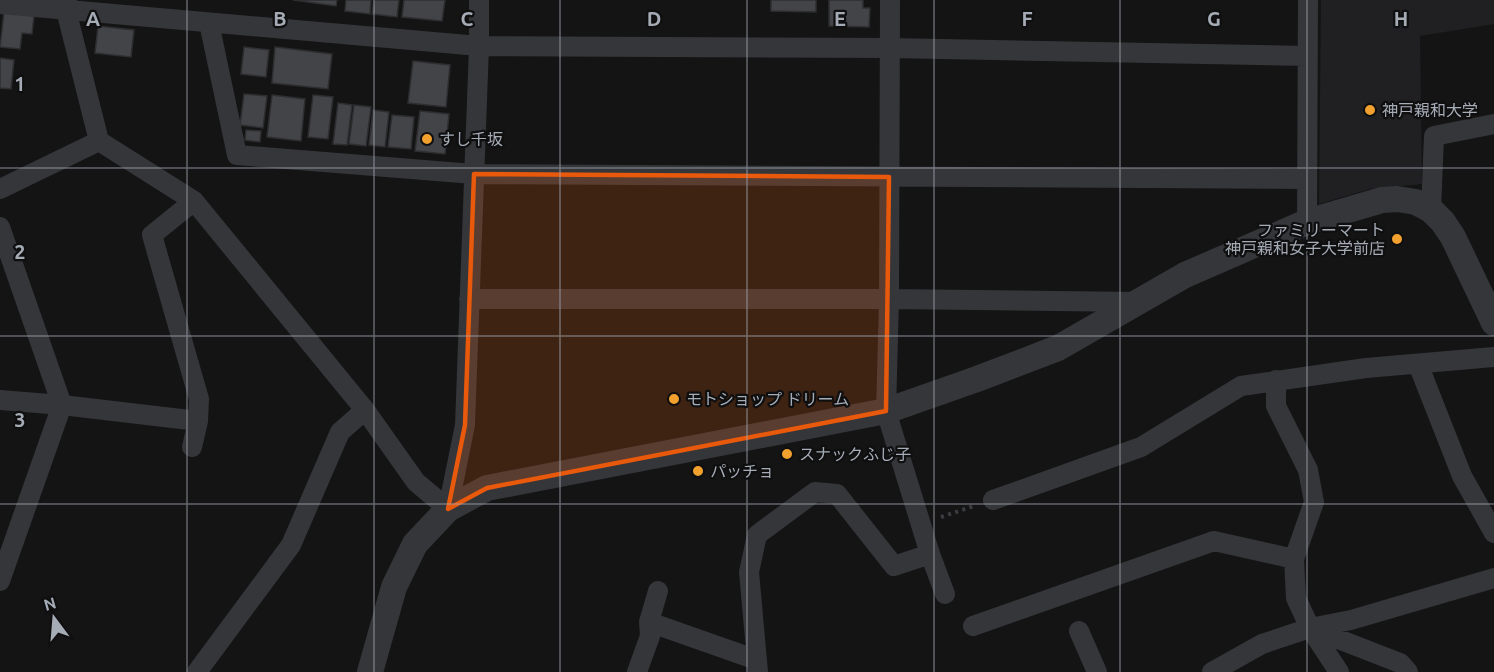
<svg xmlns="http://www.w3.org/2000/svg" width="1494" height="672" font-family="Ubuntu,'Noto Sans JP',sans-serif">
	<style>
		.built { fill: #202022 }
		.building { fill: #434448; stroke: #2e2e31; stroke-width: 1.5 }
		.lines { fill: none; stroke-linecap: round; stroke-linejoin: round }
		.path { stroke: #3b3d41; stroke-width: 4; stroke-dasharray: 3 4.5; stroke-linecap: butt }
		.minor { stroke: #35363a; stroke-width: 20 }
		.tertiary { stroke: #35363a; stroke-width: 26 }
		.marked { fill: #e8590c; fill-opacity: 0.2; stroke: #e8590c; stroke-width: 4.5; stroke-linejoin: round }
		.grid { fill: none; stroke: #a5acb6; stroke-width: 1.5; stroke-opacity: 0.55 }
		.poi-dot { fill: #f3a12e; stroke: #0f0f10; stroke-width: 2 }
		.labels { text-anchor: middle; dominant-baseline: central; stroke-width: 4.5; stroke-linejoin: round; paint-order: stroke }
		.poi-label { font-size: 16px; fill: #a5acb6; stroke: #0f0f10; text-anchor: start }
		.grid-label { font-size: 20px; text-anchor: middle; font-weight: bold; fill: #a5acb6; stroke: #0f0f10; stroke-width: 4.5; stroke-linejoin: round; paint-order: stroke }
	</style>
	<rect width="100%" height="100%" fill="#141415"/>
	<path class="built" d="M1321,0h173v24l-74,12 2,148 -52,5 -51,15z"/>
	<path class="building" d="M293,0h44l-1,6z
		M346,0h25l-1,14 -25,-3z
		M374,0h25l-2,17 -25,-3z
		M404,0h41l-3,21 -40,-4z
		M771,0h45v12l-45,-1z
		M829,0h34v8h7l-1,19 -40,-1z
		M4,12l30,4 -2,18 -10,-1 -2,16 -20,-2z
		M98,26l36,4 -3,27 -36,-4z
		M244,47l25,3 -3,27 -25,-3z
		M275,47l57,7 -4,35 -56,-6z
		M0,58l14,2 -3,29 -11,-1z
		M413,61l37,4 -4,42 -38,-4z
		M244,94l23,2 -4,32 -23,-3z
		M272,95l33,4 -4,42 -34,-4z
		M313,95l20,2 -5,42 -20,-2z
		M338,103l14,2 -5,40 -14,-1z
		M354,105l17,2 -5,39 -17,-2z
		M373,110l16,2 -4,35 -16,-2z
		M420,111l29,3 -4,40 -30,-3z
		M392,115l22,2 -3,32 -23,-2z
		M246,130l15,1 -1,11 -15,-2z"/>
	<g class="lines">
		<path class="path" d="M941,517l33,-11"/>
		<path class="minor" d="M67,0l-1,10 33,131 95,60 171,209 51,72 32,27 17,-84 14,-379v-46
			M890,0l-1,299 -3,112 44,143 15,40
			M0,4l479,42 411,2 418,8
			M209,23l28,132 237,19 833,5
			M0,189l99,-48
			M1431,210l3,-74 60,-12
			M1307,222l1,-222
			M0,227l62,178 -62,176
			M469,299h420l249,3
			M1418,364l44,112 32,57
			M1276,380v26l32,64 6,32 -20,57 2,39 14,30 29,44
			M0,400l62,5 136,16
			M192,447l6,-26 1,-22 -47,-164 42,-34
			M993,500l148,-53 100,-61 125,-18 128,-11
			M649,622l108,38
			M973,626l241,-85 80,18
			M1310,628l41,-8 143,-42
			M1079,631l18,41
			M197,672l94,-127 49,-113 25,-22
			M637,672l13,-36 -1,-14 9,-31
			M758,672l-9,-100 8,-37 58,-43 22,2 57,72 36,-12
			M1212,672l50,-28 48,-16 90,35 8,9"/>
		<path class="tertiary" d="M370,672l24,-85 21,-43 33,-35 39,-21 399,-77 91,-32 81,-31 127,-73 122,-53 75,-22 15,-1 19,3 15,8 12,12 10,15 41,86"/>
	</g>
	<path class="marked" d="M474,174l415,3 -3,234 -399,77 -39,21 17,-84z"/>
	<path class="grid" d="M187,0v672M374,0v672M560,0v672M747,0v672M934,0v672M1120,0v672M1307,0v672M0,168h1494M0,336h1494M0,504h1494"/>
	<g class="poi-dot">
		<circle cx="1370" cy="110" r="6"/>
		<circle cx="427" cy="139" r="6"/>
		<circle cx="1397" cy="239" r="6"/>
		<circle cx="674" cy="399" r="6"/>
		<circle cx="787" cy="454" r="6"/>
		<circle cx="698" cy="471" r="6"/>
	</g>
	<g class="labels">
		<g class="poi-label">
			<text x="1382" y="110">神戸親和大学</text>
			<text x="439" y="139">すし千坂</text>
			<text x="1385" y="230" text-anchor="end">ファミリーマート<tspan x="1385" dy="18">神戸親和女子大学前店</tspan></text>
			<text x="686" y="399">モトショップ ドリーム</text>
			<text x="799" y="454">スナックふじ子</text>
			<text x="710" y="471">パッチョ</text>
		</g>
	</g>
	<g class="grid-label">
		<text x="93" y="26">A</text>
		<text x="280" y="26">B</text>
		<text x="467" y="26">C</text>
		<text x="654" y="26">D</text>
		<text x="840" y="26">E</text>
		<text x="1027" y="26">F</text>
		<text x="1214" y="26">G</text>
		<text x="1401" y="26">H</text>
		<text x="20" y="91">1</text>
		<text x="20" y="259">2</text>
		<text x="20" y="427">3</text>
	</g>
	<g transform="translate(54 618) rotate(344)" stroke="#0f0f10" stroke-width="4.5" paint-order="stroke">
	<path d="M0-4.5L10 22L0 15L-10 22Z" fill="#a5acb6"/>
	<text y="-9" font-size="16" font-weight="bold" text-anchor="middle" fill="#a5acb6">N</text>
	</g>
</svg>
